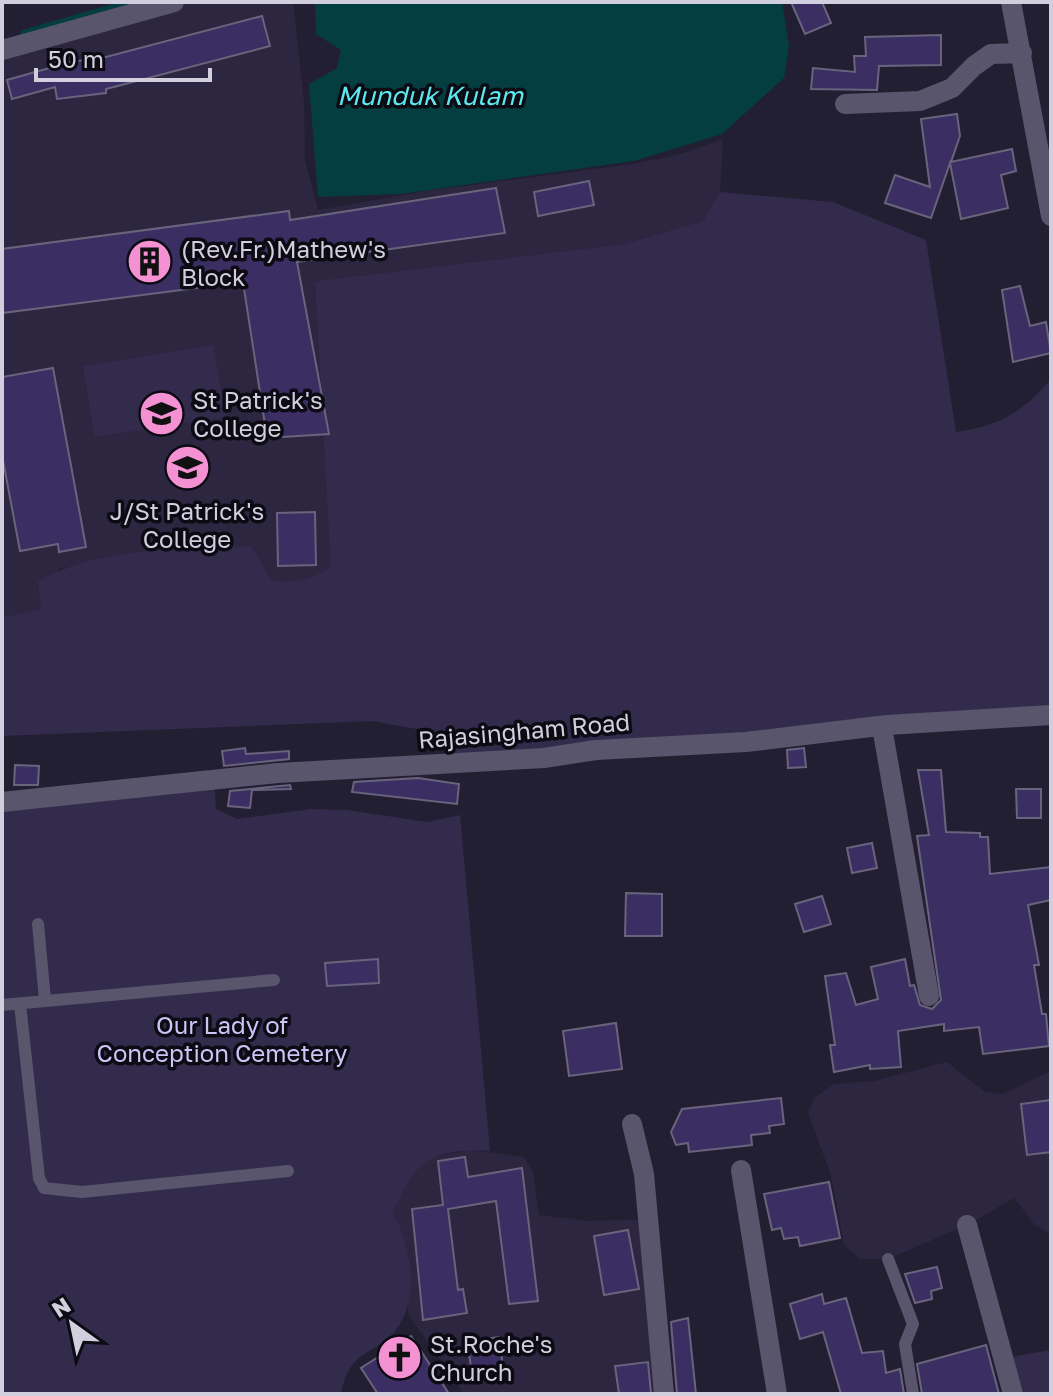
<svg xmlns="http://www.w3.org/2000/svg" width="1053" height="1396" font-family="'Golos Text',sans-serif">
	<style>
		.built { fill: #2c2640 }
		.green { fill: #322b4c }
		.water { fill: #043e40 }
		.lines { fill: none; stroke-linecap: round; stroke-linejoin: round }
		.stream { stroke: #043e40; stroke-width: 7 }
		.building { fill: #3b2e63; stroke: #68647c; stroke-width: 2 }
		.lane { stroke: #59556c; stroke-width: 12 }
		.street { stroke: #59556c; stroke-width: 20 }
		.labels { text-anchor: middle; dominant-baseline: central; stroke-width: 7; stroke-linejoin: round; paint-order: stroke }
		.poi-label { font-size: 24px; fill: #d1cfdd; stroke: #0c0a13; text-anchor: start }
		.street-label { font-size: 24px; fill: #d1cfdd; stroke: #0c0a13 }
		.park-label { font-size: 24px; fill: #ccc3f7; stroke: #0c0a13 }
		.water-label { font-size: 26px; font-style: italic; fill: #5be9ef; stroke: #0c0a13 }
	</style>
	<rect width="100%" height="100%" fill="#231f33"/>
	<path class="built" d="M174,2h119l11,100 1,58 13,50 114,-20 201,-26 48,-10 42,-15 -3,53 -17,29 -79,23 -309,37 17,287 -27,13 -16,3 -18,-4 -57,-32 -74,6 -81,15 -18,42 -39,6v-567z
		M947,1062l38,30 18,2 48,-23v164l-17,-11 -20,-26 -47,27 -79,34h-28l-16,-14 -13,-70 -23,-62 7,-16 19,-13 40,-3z
		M471,1150l53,7 9,15 6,43 49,6 60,-2 16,175h-200l-56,-80 -1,-68 -14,-32 10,-26 15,-23 15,-9z"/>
	<path class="green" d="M720,192l113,10 93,38 30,192c44,-7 66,-19 95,-53v336l-595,48 -2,-12 -37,-22 -45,-8 -370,15v-119l39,-7 -3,-28c54,-35 150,-33 213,-36l20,34c25,5 38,-1 60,-12l-16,-287 309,-37 79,-23z
		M213,345l13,72 -131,20 -12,-71z
		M214,780l2,29 21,10 74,-10 36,1 80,12 33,-7 30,336c-58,-3 -76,9 -97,63 19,29 27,89 2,117 -24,27 -45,17 -54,63h-339v-592z
		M1051,1350v44h-38l-8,-36z"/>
	<path class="water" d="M315,2h467l7,44 -5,32 -62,56 -88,27 -233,33 -83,3 -9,-113 28,-16 4,-18 -25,-16z"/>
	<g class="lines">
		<path class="stream" d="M24,33l108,-31"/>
	</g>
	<path class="building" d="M791,2h31l9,21 -26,11z
		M262,16l8,30 -164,43v4l-49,6 -2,-12 -43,12 -5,-19 46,-13 -1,-3 50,-6z
		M941,35v30l-62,1 -2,24 -66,-1 2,-21 42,4 -1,-16h12l-1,-19z
		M957,114l3,22 -9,26 61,-13 4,22 -15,4 7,33 -47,11 -11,-56 -19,55 -46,-15 10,-28 35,12 -9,-68z
		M589,181l5,24 -56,11 -4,-24z
		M496,188l9,45 -208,29 32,172 -62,4 -24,-156 -241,31v-64l287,-38 1,9z
		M1020,286l10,40 16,-4 5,31 -38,9 -11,-72z
		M53,368l33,179 -27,5 -1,-8 -38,7 -18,-96v-78z
		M315,512l1,53 -38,1 -1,-53z
		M245,748l1,6 43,-3v8l-65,7 -2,-15z
		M804,748l2,19 -18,1 -1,-18z
		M15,765l24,1 -1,19h-24z
		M918,770h23l5,62 34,1v4h8l2,37 61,-7v33l-23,5 11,60h-5l8,49h4l3,32 -66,8 -4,-27 -35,4v-7l-46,7 3,36 -31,2v-4l-36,7 -4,-27h5l-10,-69 21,-3 10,32 22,-6 -7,-32 34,-8 5,27 4,-1 6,20 12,4 9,-9 -24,-164 12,-1z
		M418,778l41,6 -2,20 -105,-12 2,-10z
		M290,785l1,4 -39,1 -2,18 -22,-2 2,-15z
		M1016,789h25v29h-24z
		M872,843l5,25 -25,5 -5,-25z
		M626,893l36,1v42h-37z
		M822,896l9,28 -27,8 -9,-28z
		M378,959l1,24 -52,3 -2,-23z
		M616,1023l6,46 -53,7 -6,-45z
		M781,1098l3,26 -15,2 1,7 -19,2 1,10 -63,7 -1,-9 -12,2 -5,-13 11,-23z
		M1051,1100v52l-24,3 -6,-51z
		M465,1157l3,20 54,-9 16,133 -29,3 -13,-103 -48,8 10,81 5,-1 4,24 -44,7 -11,-111 31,-4 -5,-44z
		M829,1182l11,56 -40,8 -2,-9 -14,2 -3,-11 -9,2 -8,-36z
		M628,1230l11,59 -35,6 -10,-59z
		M937,1267l5,21 -11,3 1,8 -17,4 -10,-29z
		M822,1294l2,10 22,-6 16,55 21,-2 3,22 14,-4 4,25h-63l-18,-62 -23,7 -10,-35z
		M688,1318l8,76h-19l-6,-72z
		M411,1336l33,50 5,8h-71l-17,-26z
		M499,1337l5,38 -31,4 -6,-37z
		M986,1345l13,49h-77l-5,-30z
		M648,1362l3,32h-32l-4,-28z"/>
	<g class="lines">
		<path class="lane" d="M38,924l7,76
			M20,1004l19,174 5,10 38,4 206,-21
			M2,1005l272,-25
			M888,1259l25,65 -8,20 8,50"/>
		<path class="street" d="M1011,2l40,214
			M2,50l172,-48
			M845,104l75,-3 32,-13 22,-22 17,-12 31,-1
			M882,727l47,269
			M2,802l276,-29 266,-15 52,-8 150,-8 141,-17 164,-10
			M632,1124l12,50 20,220
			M741,1170l36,224
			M967,1225l46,169"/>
	</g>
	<defs>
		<symbol id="building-disc" viewBox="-11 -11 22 22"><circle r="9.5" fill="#f491d3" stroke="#0c0a13"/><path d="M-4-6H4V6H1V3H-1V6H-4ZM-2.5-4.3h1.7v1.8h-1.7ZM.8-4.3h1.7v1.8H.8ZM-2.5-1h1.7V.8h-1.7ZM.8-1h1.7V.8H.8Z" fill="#111"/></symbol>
		<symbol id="school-disc" viewBox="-11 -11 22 22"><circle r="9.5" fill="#f491d3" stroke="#0c0a13"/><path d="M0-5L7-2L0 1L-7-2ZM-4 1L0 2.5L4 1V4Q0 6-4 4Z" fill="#111"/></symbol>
		<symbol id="church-disc" viewBox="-11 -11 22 22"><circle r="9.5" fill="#f491d3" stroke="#0c0a13"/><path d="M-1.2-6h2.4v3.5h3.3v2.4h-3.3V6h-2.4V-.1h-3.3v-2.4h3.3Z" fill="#111"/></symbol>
	</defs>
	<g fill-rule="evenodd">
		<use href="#building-disc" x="124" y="236" width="51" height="51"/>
		<use href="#school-disc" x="136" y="388" width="51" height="51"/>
		<use href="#school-disc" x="162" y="442" width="51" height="51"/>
		<use href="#church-disc" x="374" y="1332" width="51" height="51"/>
	</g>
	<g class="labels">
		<g class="poi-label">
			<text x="181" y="248">(Rev.Fr.)Mathew's<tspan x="181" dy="28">Block</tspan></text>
			<text x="193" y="399">St Patrick's<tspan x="193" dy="28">College</tspan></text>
			<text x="187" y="510" text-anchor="middle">J/St Patrick's<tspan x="187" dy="28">College</tspan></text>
			<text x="430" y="1343">St.Roche's<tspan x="430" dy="28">Church</tspan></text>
		</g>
		<g class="street-label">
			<text transform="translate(524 730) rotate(-5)">Rajasingham Road</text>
		</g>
		<g class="park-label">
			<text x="222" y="1024">Our Lady of<tspan x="222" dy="28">Conception Cemetery</tspan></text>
		</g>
		<g class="water-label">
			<text x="430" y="95">Munduk Kulam</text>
		</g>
	</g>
	<rect width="1053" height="1396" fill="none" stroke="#d1cfdd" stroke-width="8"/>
	<g transform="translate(72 1324) rotate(327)" stroke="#0c0a13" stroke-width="6" paint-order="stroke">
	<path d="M0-6L14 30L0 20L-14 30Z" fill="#d1cfdd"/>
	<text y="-12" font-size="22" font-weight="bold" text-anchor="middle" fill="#d1cfdd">N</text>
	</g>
	<path d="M36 68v12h174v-12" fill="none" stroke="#d1cfdd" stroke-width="4"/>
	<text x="48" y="68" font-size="24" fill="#d1cfdd" stroke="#0c0a13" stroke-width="6" paint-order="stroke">50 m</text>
</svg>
